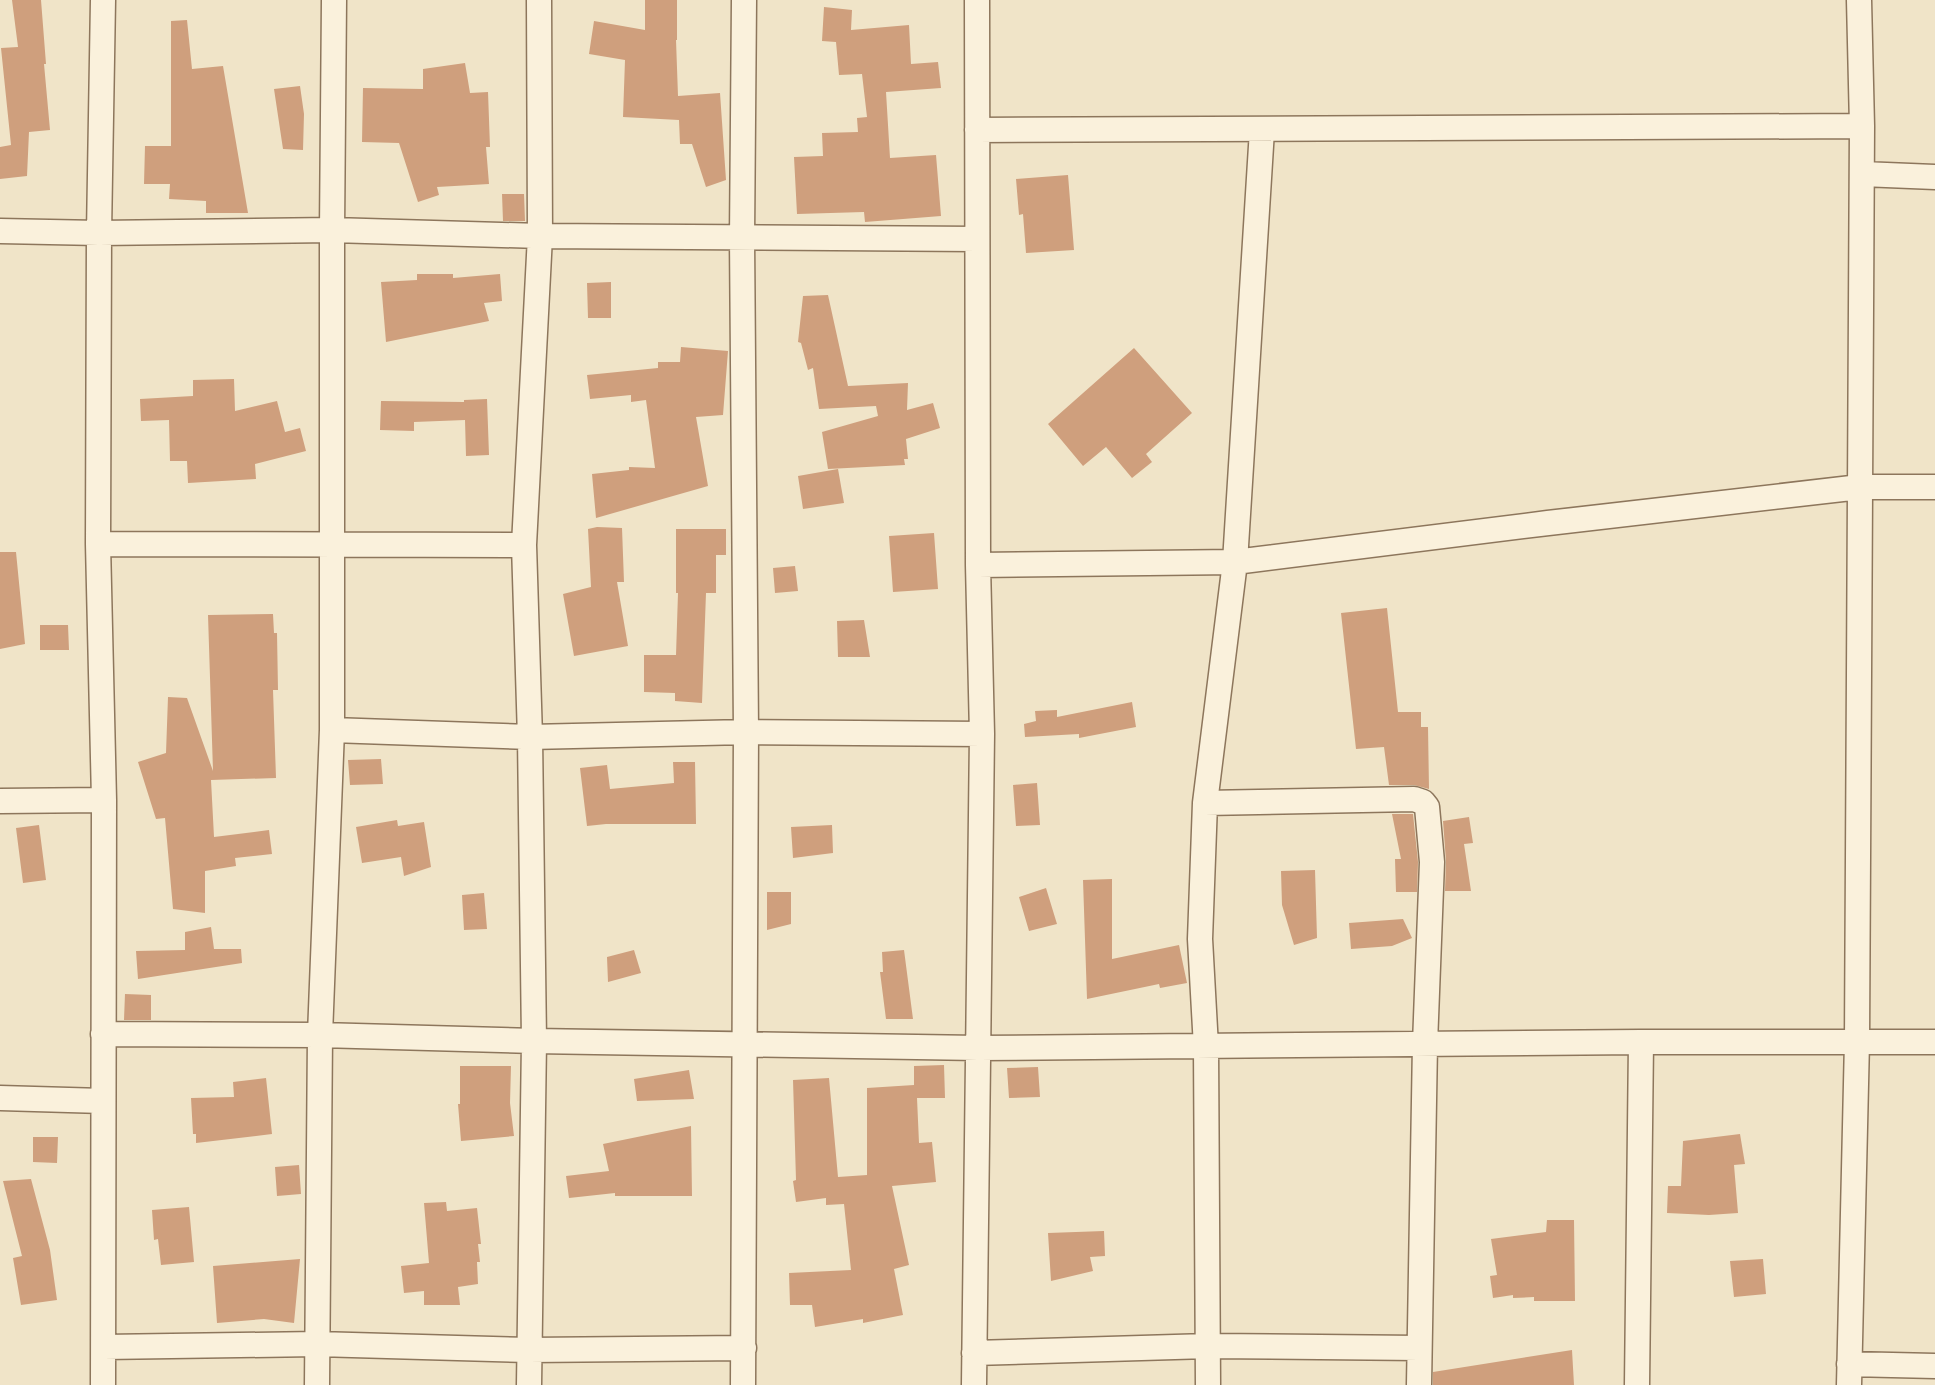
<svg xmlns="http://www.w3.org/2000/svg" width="1935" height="1385" font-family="'Crimson Pro',serif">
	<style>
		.building { fill: #cf9f7d }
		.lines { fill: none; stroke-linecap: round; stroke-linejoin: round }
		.minor-casing { stroke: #8d765c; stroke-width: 27 }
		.minor { stroke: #faf1dc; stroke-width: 24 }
	</style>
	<rect width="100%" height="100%" fill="#f0e4c8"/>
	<path class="building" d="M12,0h29l5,64h-2l6,66 -21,2 -2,44 -27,3v-32l11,-2 -10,-97 17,-1z
		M645,0h32v40h-1l2,56 42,-3 6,87 -20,7 -14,-43h-12l-1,-24 -56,-3 2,-57 -36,-6 5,-33 51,9z
		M824,7l28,3 -1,20 58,-5 2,39 27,-2 3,26 -55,4 4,66 46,-3 5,61 -76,6 -1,-10 -67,2 -3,-57 29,-1 -1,-23 36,-1 -1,-14 10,-1 -5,-43 -23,1 -3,-33 -14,-1z
		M187,20l5,49 31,-3 25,147h-42v-12l-37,-2 1,-15h-26l1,-38h26v-125z
		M465,63l5,30 18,-1 2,55h-4l3,37 -52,3 2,8 -21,7 -19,-59 -37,-1 1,-54 60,1v-20z
		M300,86l4,28 -1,36 -20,-1 -9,-60z
		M1068,175l6,75 -48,3 -3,-39 -4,1 -3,-36z
		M502,194h22l1,27h-22z
		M417,274h36v4l47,-4 2,27 -18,2 5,18 -103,21 -5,-60 36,-2z
		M611,282v36h-23l-1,-35z
		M828,295l20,91 60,-3 -1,27 26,-7 7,25 -34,11 2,20h-4l1,6 -77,4 -6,-37 56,-16 -2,-10 -57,3 -6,-41 -5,2 -7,-27 -3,-1 5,-46z
		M681,347l47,4 -5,64 -27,2 12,69 -112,32 -4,-44 37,-4v-3l26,1 -9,-68 -15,2v-7l-41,4 -3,-24 71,-7v-6h22z
		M1134,348l58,65 -46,41 6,8 -20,16 -26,-31 -23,19 -35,-42z
		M234,379l1,32 42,-10 8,31 15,-4 6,23 -51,13 1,15 -68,4 -1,-22h-17l-1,-41 -28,1 -1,-22 53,-3v-16z
		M487,399l2,56 -23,1 -1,-36 -51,2v9l-34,-1 1,-29 83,1v-2z
		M838,469l6,34 -41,6 -5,-33z
		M597,527l25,1 2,54h-7l11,64 -54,10 -11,-62 28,-7 -3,-58z
		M676,529h50v26h-10v38h-10l-4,110 -27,-2v-8l-31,-1v-37h32l2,-62h-2z
		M934,533l4,56 -45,3 -4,-56z
		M0,552h16l9,92 -25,5z
		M795,566l3,25 -23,2 -2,-25z
		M1387,608l11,104h23v15h7l1,62 -15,-4h-25l-5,-38 -28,2 -15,-136z
		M273,614l1,19h3l1,57h-5l3,88 -65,2 3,57 55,-7 3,24 -37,4 1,8 -31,5v42l-32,-4 -8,-91 -9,1 -18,-57 28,-9 2,-56 19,1 26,73 -5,-156z
		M864,620l6,37h-32l-1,-36z
		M40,625h28l1,25h-29z
		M1132,702l4,25 -57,11v-4l-54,3 -1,-13 12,-3 -1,-10 22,-1v7z
		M381,759l2,25 -33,1 -2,-25z
		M673,762h22l1,62h-90l-19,2 -7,-58 27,-3 3,24 64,-6z
		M1037,783l3,42 -24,1 -3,-41z
		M1392,814h21l5,48 -1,30h-21l-1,-33h6z
		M1469,817l4,26 -9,1 7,47h-26l1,-30 -3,-40z
		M397,820l1,6 26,-4 7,45 -27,9 -3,-19 -39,6 -6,-36z
		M39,825l7,55 -23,3 -7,-55z
		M832,825l1,28 -40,5 -2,-31z
		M1315,870l2,68 -23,7 -12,-40 -1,-34z
		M1112,879v80l67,-14 8,38 -27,5 -1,-4 -72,15 -4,-119z
		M1046,888l11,36 -28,7 -10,-34z
		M767,892h24v32l-24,6z
		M484,893l3,36 -23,1 -2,-35z
		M1403,919l9,19 -20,8 -41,3 -2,-26z
		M211,927l3,22h27l1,14 -104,16 -2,-28 49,-1v-18z
		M634,950l7,23 -33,9 -1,-25z
		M904,950l9,69h-27l-6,-47h3l-1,-20z
		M125,994l26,1v25h-27z
		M944,1065l1,33h-28l2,45 13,-1 4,40 -44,4 17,79 -15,4 9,46 -40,8v-4l-48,8 -3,-22h-22l-1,-32 62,-3 -7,-66 -18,1v-7l-30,4 -3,-21 3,-1 -3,-100 36,-2 9,99 29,-2v-87l47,-3v-19z
		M460,1066h51l-1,37 4,33 -53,5 -3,-37h2z
		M1038,1067l2,30 -31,1 -2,-30z
		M689,1070l5,29 -57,2 -3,-22z
		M266,1078l6,56 -76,9v-9h-3l-2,-36 43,-1 -1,-15z
		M691,1126l1,70h-77v-3l-46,5 -3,-22 43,-5 -6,-27z
		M1740,1134l5,30 -11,1 4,48 -29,2 -42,-2 1,-27h13l2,-45z
		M33,1137h25l-1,26 -24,-1z
		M299,1165l2,29 -24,2 -2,-29z
		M31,1179l19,71 7,50 -36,5 -8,-47 9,-2 -19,-75z
		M446,1202l1,9 30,-3 4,36h-3l2,18h-3l1,22 -20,3 2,18h-36v-14l-20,2 -3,-27 28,-3 -5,-60z
		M189,1207l5,55 -33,3 -3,-26 -4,1 -2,-30z
		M1547,1220h27l1,81h-41v-4l-21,1v-3l-20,3 -3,-22 7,-1 -6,-36 55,-7z
		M1104,1231l1,25 -15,1 3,14 -42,10 -3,-48z
		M300,1259l-6,64 -30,-4 -47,4 -4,-57z
		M1763,1259l3,35 -32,3 -4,-36z
		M1572,1350l2,35h-141v-13z"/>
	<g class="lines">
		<defs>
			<path id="minor" d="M977,130l885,-4
				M1862,174l73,3
				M0,231l99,2 233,-3 208,6 437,3
				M98,544l426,1
				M978,565l257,-3 313,-39 312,-36h75
				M332,730l198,7 216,-5 236,2
				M0,801l104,-1
				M1205,803l209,-4 9,3 4,5 5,55 -7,182 -6,341
				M103,1034l217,1 214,6 444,7 663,-6h294
				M0,1098l103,3
				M104,1347l213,-3 212,6 215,-2
				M974,1353l234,-7 211,2
				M1849,1364l86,2
				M103,1385l1,-585 -6,-256 1,-311 4,-233
				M317,1385l3,-350 12,-305v-500l2,-230
				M529,1385l5,-344 -4,-304 -6,-192 16,-309 -1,-236
				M743,1385l3,-653 -4,-494 2,-238
				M974,1385l8,-651 -4,-169 -1,-565
				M1208,1385l-2,-338 -6,-108 5,-136 30,-241 27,-432
				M1637,1385l4,-343
				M1849,1385l8,-344 5,-915 -3,-126"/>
		</defs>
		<use href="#minor" class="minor-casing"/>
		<use href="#minor" class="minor"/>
	</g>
</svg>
